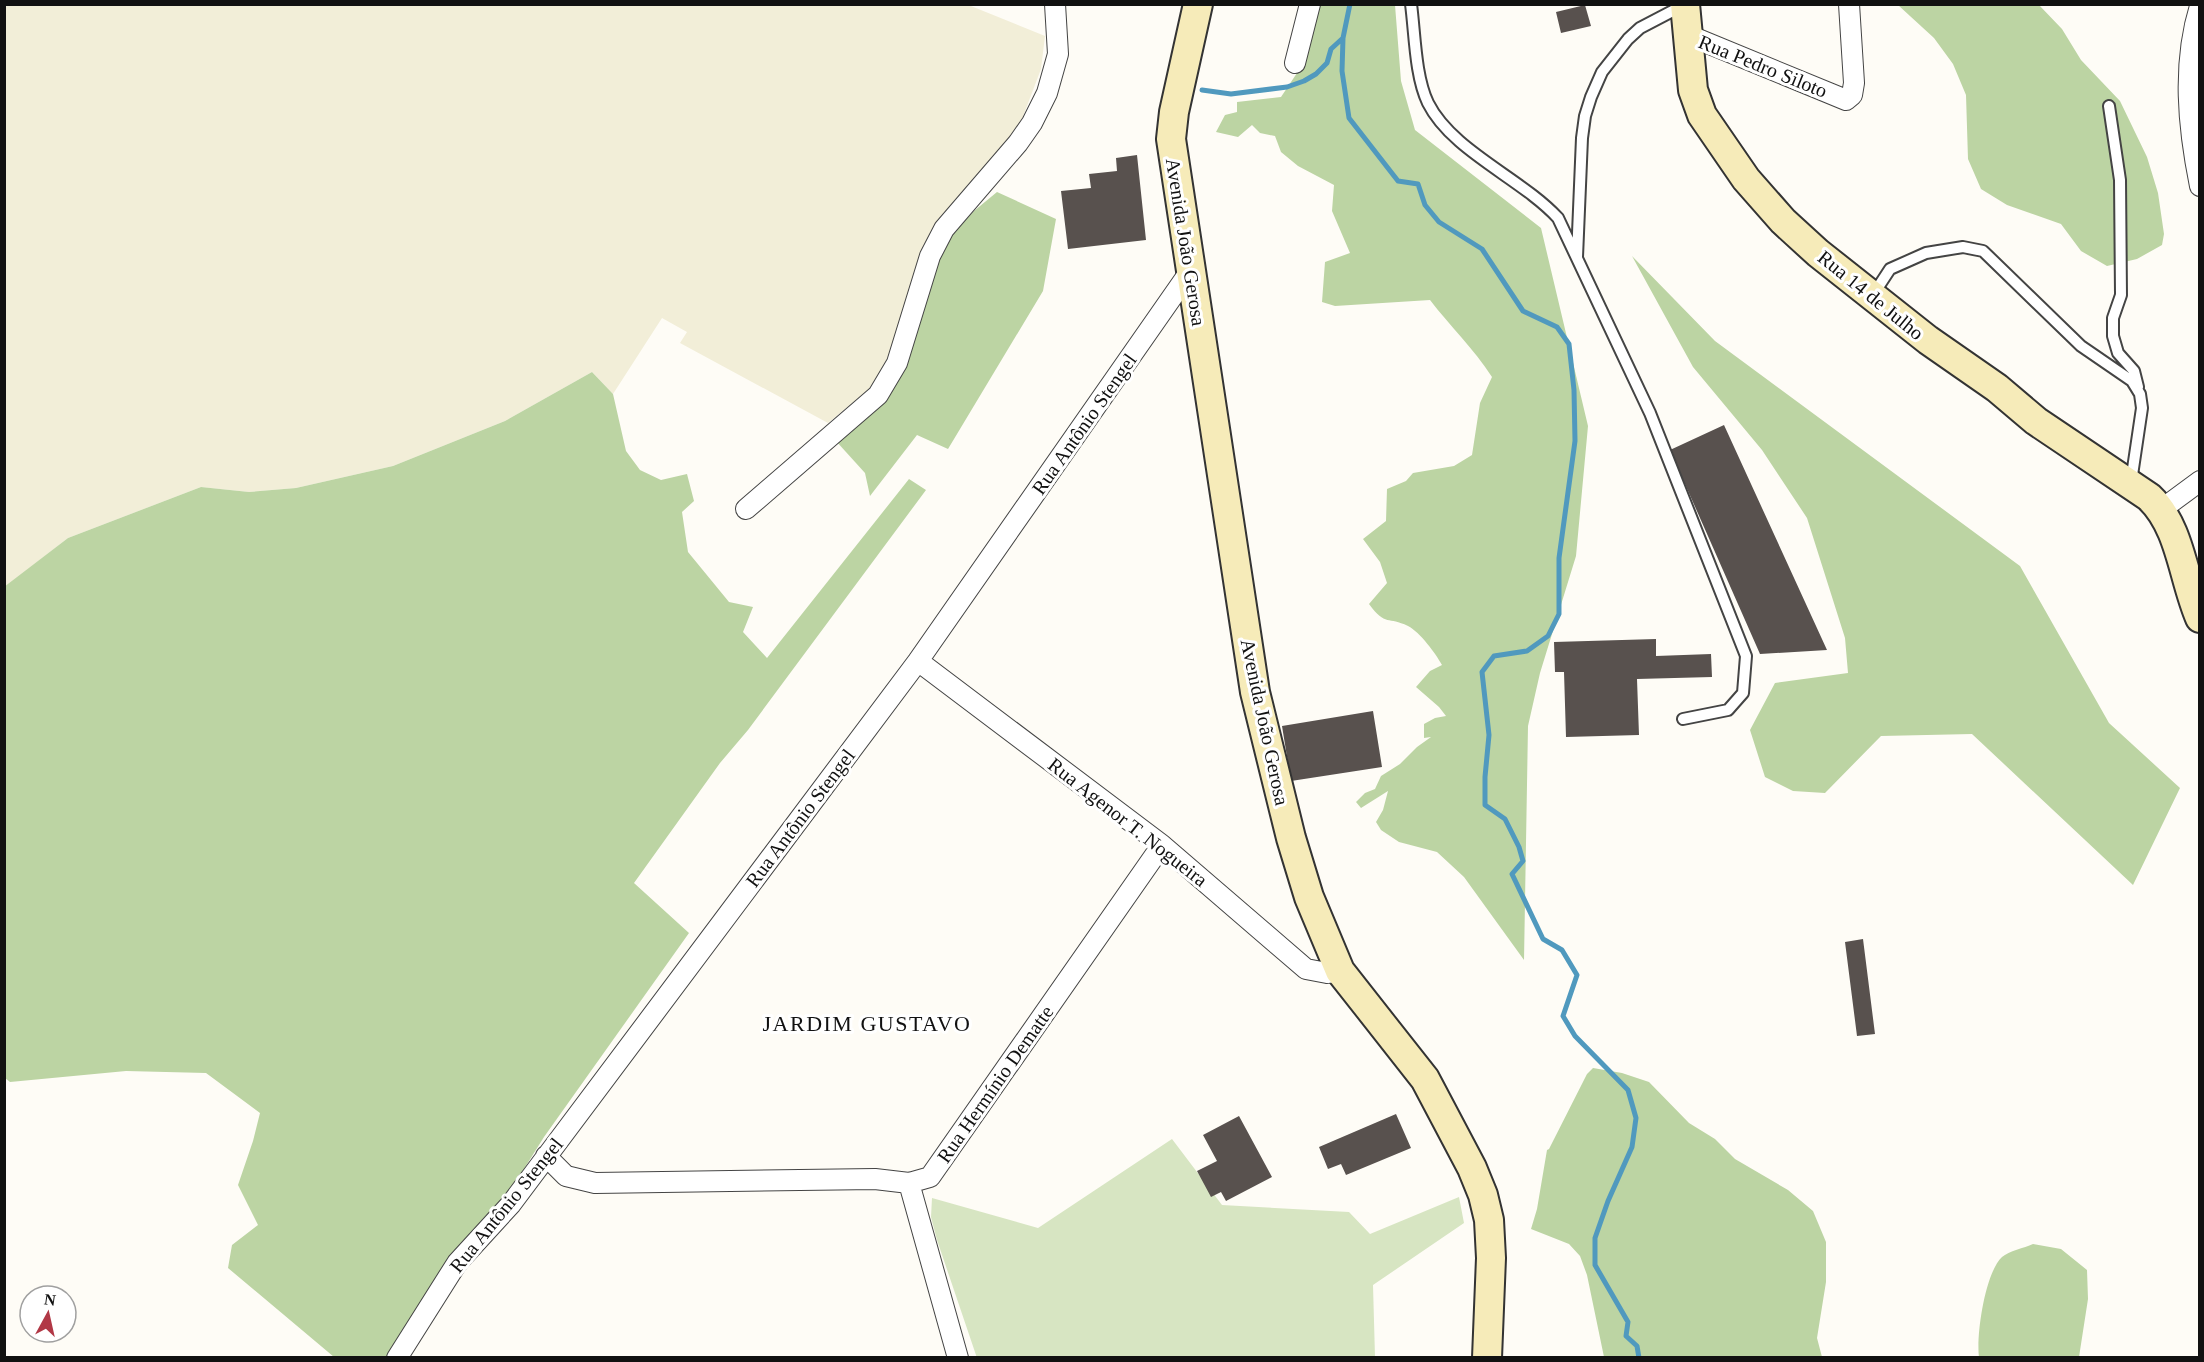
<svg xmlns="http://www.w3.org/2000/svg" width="2204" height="1362" font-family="Georgia,serif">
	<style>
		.farmland { fill: #f2eed8 }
		.green { fill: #d7e5c2 }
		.forest { fill: #bcd4a3 }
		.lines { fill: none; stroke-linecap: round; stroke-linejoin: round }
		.stream { stroke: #5099be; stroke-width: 5 }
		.building { fill: #58514e }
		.lane-casing { stroke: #444; stroke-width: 14 }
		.street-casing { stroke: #444; stroke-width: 22 }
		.secondary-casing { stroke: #333; stroke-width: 32 }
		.lane { stroke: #fff; stroke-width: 10 }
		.street { stroke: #fff; stroke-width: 20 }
		.secondary { stroke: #f6ebb9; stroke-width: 28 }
		.labels { text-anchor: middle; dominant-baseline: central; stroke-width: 6; stroke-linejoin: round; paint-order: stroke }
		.street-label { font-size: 20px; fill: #111; stroke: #fff }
		.quarter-label { font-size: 22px; letter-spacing: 1.5px; fill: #111; stroke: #fff }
	</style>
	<rect width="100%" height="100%" fill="#fefcf6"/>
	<path class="farmland" d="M966,4l79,32 -4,33 -22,58 -19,24 -58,64 -19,31 -32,105 -17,34 -46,38 -148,-80 7,-11 -25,-14 -49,76 -21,-22 -87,49 -112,45 -97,22 -47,4 -48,-5 -133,51 -63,49v-582z"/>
	<path class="green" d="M1172,1139l50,66 127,7 21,22 89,-37 5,26 -91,62 2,72 -398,1 -40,-118 -6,-23 1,-19 106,30z"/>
	<path class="forest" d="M1317,5h78l6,76 14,49 126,98 47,198 -12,130 -36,117 -12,53 -4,234 -60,-83 -27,-25 -38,-10 -18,-12 -5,-8 7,-12 5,-19 -27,17 -5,-6 9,-9 10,-4 6,-13 19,-12 17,-17 14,-10 -7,1v-14l11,-6 11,-2 -7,-9 -23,-20 14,-16 12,-6c-6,-11 -22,-33 -34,-39 -20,-10 -22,1 -39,-22l18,-21 -7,-21 -17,-23 23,-18 1,-32 19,-8 7,-8 41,-7 18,-11 8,-52 12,-26c-18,-28 -42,-51 -62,-77l-95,6 -13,-4 3,-40 25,-9 -18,-42 2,-26 -36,-19 -17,-14 -6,-16 -15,-3 -8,-8 -14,12 -22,-5 9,-17 12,-3v-10l44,-5 20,-30z
		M1898,5h141l23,24 19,31 39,41 27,56 11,36 6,41 -2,11 -25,14 -30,7 -26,-15 -20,-27 -54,-19 -26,-16 -13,-30 -2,-64 -13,-31 -19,-26z
		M997,192l59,27 -13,72 -95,158 -31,-14 -47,61 -5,-23 -29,-32 45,-41 56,-136 14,-29 23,-24z
		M1632,256l83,85 305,225 89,157 71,65 -47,97 -161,-151 -91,2 -56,57 -32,-2 -28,-14 -15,-47 25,-47 73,-10 -3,-35 -38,-120 -45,-68 -69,-83z
		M592,372l21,22 13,57 14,19 21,10 26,-6 7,27 -12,11 6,40 41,50 24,5 -10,25 24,26 142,-179 17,11 -178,240 -28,33 -86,120 55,50 -145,204 -27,43 -81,98 -47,79h-55l-106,-89 4,-23 26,-20 -20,-40 15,-44 7,-28 -54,-40 -80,-2 -116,11 -5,-4 -1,-491 64,-49 133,-51 48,5 47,-4 97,-22 112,-45z
		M1593,1068l29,5 27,9 40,41 26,16 20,20 53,31 25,21 13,31v40l-9,56 5,19h-218l-17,-82 -7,-19 -11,-12 -38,-15 6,-20 10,-59 2,-1 38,-75z
		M2033,1244l28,5 26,21 1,29 -9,58h-100c-3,-22 6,-84 23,-100 7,-6 22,-9 31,-13z"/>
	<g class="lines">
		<path class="stream" d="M1343,38l-1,33 7,47 49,63 20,3 7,21 14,17 43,27 41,62 34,16 12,17 5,46 1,51 -16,117v56l-11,22 -21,15 -33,5 -12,16 7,63 -4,42v28l20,14 14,28 4,14 -11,13 31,65 19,11 15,25 -14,41 12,20 53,54 8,28 -4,29 -24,54 -13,37v27l33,57 -2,14 11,10 2,12
			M1202,90l29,4 56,-7 17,-6 12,-7 11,-11 4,-14 12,-11 7,-34"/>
	</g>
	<path class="building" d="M1585,5l6,21 -30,7 -5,-21z
		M1137,155l9,85 -78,9 -7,-58 30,-3 -2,-14 28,-3 -1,-13z
		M1724,425l103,225 -67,4 -90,-204z
		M1656,639v17l55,-2 1,23 -75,2 2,56 -73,2 -2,-65h-9l-1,-30z
		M1373,711l9,56 -91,14 -9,-55z
		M1863,939l12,95 -18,2 -12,-94z
		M1396,1114l15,34 -65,27 -5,-11 -13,5 -9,-22z
		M1239,1116l33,61 -46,24 -5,-9 -10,5 -14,-26 20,-10 -14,-26z"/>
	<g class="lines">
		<defs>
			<path id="lane" d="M1411,4c4,30 4,72 17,99 24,48 93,75 130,115l92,195 96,243 -3,37 -15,17 -45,9
				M2109,106l11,74 1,115 -8,23v18l5,17 16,18 4,16
				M1577,257l5,-119 3,-22 6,-19 11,-25 26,-33 12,-11 44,-23
				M1873,295l17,-26 36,-16 37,-6 20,4 98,95 51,35 8,13 2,14 -11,74"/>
			<path id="street" d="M2200,6c-18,58 -12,121 0,180
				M1688,35l158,65 6,-5 2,-12 -5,-79
				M1295,63l15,-59
				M746,509l132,-114 19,-32 33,-107 14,-27 74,-86 14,-20 15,-30 11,-39 -3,-50
				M2162,509l38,-28
				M918,661l244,184 144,124 21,4 13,-2
				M546,1156l20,20 29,7 280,-4 34,4 21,-6 232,-332
				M909,1183l49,175
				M397,1358l60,-95 54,-59 407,-543 273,-391"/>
			<path id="secondary" d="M1198,4l-24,108 -3,27 84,553 36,146 18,59 31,74 85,108 47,89 11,27 6,25 2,38 -4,100
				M1685,4l8,86 9,25 44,64 37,42 35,32 110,87 69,48 39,33 113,76c32,30 34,82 51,121"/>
		</defs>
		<use href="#lane" class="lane-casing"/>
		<use href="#street" class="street-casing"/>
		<use href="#secondary" class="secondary-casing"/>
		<use href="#lane" class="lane"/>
		<use href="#street" class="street"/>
		<use href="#secondary" class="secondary"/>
	</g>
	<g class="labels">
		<g class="street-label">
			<text transform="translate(1763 66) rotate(22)">Rua Pedro Siloto</text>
			<text transform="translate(1186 242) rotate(81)">Avenida João Gerosa</text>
			<text transform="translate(1871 295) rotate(39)">Rua 14 de Julho</text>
			<text transform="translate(1084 424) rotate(-55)">Rua Antônio Stengel</text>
			<text transform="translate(1265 722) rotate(78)">Avenida João Gerosa</text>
			<text transform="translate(800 818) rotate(-53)">Rua Antônio Stengel</text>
			<text transform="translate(1128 822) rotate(38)">Rua Agenor T. Nogueira</text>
			<text transform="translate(995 1084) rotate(-55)">Rua Hermínio Dematte</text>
			<text transform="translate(506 1205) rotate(-51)">Rua Antônio Stengel</text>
		</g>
		<g class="quarter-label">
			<text x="867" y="1023">JARDIM GUSTAVO</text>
		</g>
	</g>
	<rect width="2204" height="1362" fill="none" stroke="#111111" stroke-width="12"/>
	<g transform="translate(48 1314) rotate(8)"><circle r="28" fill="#ffffff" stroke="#a0a0a0" stroke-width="1.5"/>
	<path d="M0-4.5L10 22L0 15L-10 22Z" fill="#b13846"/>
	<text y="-9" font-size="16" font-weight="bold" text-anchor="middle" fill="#111111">N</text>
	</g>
</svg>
